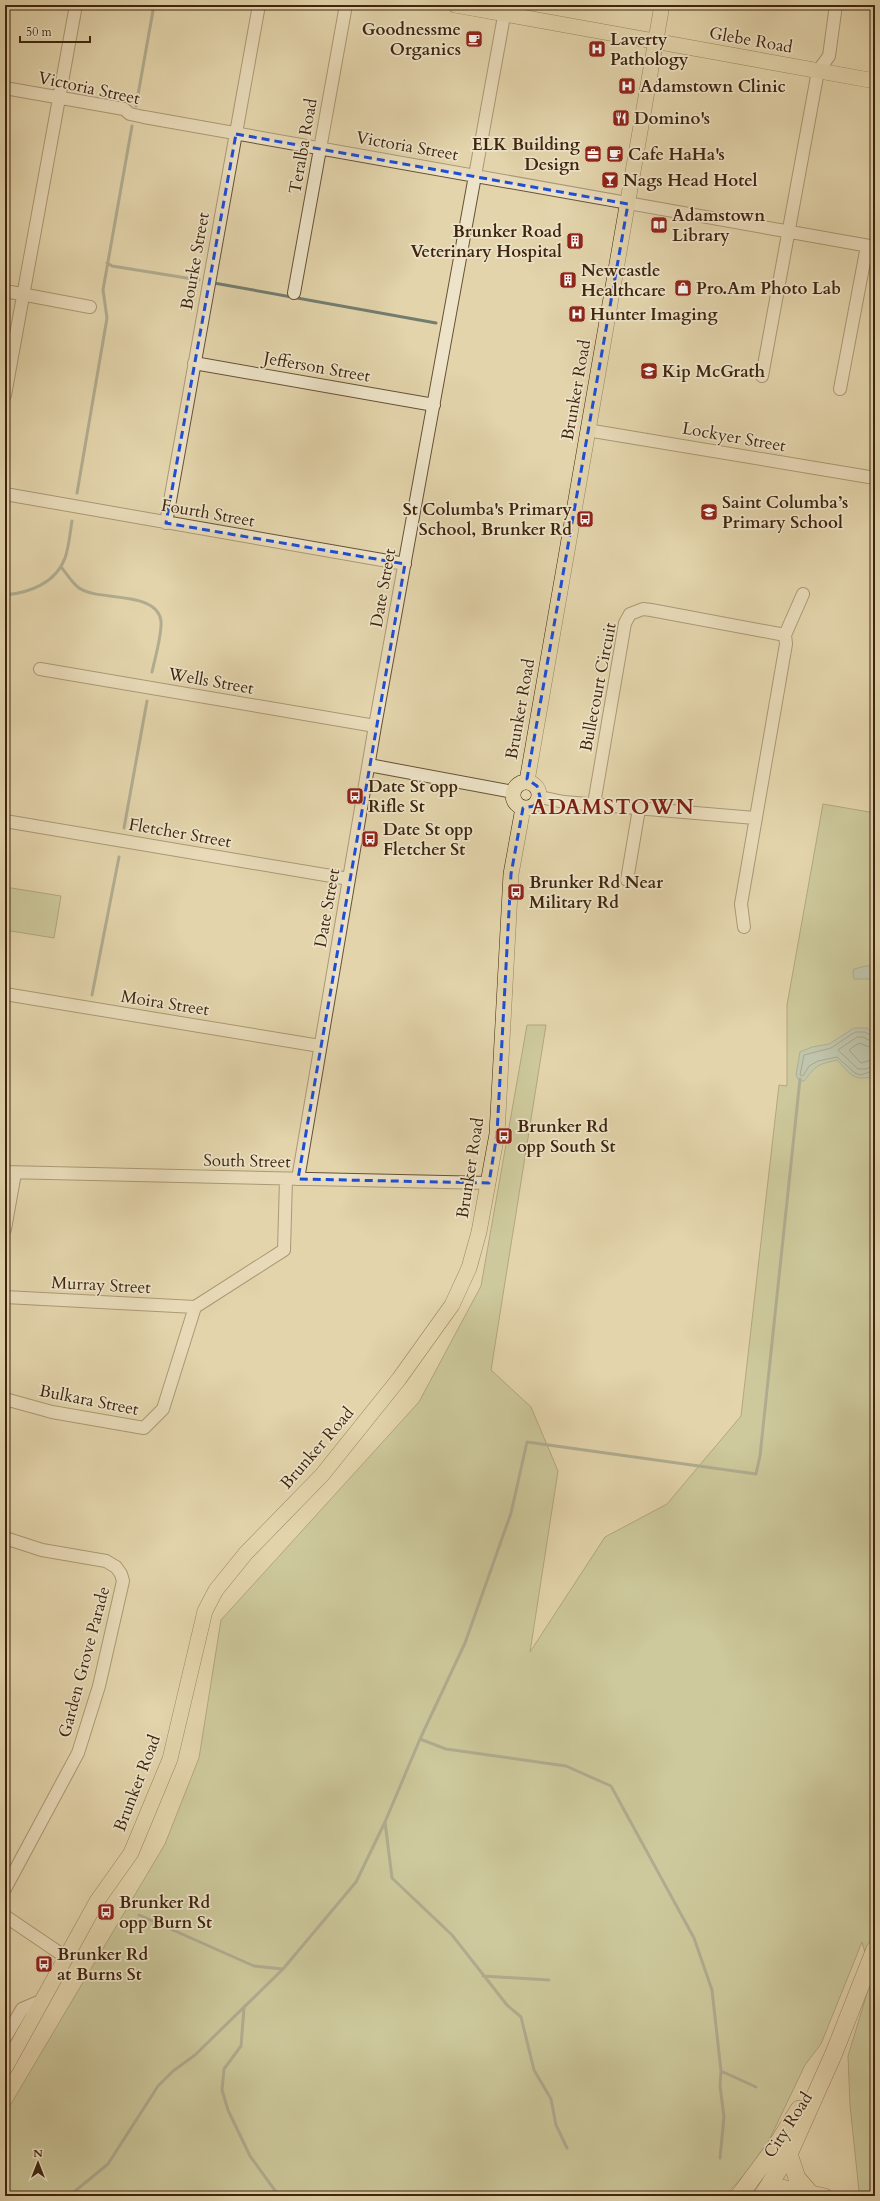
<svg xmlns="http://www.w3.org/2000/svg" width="880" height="2201" font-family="Cardo,serif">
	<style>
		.green { fill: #b2bd8b; stroke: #78714d }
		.water { fill: #96b7af; stroke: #737d6f }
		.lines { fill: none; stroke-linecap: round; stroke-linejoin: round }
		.shore { stroke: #6a6e5f; stroke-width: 1 }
		.stream { stroke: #737d6f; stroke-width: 3 }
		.minor-casing { stroke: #675136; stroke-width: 14 }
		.major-casing { stroke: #3e250f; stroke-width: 16 }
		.highway-casing { stroke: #3e250f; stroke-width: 18 }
		.minor { stroke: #ede3c8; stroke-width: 12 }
		.major { stroke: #e3d4ab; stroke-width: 15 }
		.highway { stroke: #e3d4ab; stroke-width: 17 }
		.marked { fill: none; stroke: #1d4ed8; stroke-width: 3; stroke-dasharray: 8 5; stroke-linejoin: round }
		.labels { text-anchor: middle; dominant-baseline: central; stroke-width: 3.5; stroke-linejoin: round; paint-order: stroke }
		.poi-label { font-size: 17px; font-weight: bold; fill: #3e250f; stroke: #ede3c8; text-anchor: start }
		.street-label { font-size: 17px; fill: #3e250f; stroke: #ede3c8 }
		.district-label { font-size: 21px; font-weight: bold; letter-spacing: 1px; fill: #7a1f14; stroke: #ede3c8 }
	</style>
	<rect width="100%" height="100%" fill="#e3d4ab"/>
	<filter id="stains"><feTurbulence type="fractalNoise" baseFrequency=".005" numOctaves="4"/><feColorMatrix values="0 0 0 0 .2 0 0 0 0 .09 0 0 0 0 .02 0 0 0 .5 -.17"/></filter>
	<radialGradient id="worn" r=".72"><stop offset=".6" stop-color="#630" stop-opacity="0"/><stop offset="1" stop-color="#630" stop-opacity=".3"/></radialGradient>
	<path class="green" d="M823,804l52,9v1383h-13l-3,-5 -9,-86 -2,-49 24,-79 -10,-35 -41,102 -16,21 -43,90 -37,41h-720v-82l160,-270 34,-86 22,-138 198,-218 62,-116 46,-261h19l-55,345 40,37 27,64 -28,181 75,-115 62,-33 74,-88 38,-331 8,1v-81z
		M5,887l56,9 -7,42 -49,-8z"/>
	<path class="water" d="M866,966h9v13h-21l-1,-6 1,-4z
		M854,1028h13l8,7v37l-4,5c-19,4 -21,-4 -34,-17 -21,5 -20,5 -33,21h-5l-3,-6 4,-23 12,-5 17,-3z"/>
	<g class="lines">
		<path class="shore" d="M875,1038l-10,-6h-10l-24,16 -27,7 -4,20 3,1 6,-10 9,-5 19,-4 18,16 6,2 14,-5
			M875,1043l-12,-6h-6l-19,13 20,19h8l9,-4
			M875,1049l-16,-6 -10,7 12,13 14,-4"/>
		<path class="stream" d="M136,106l18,-101
			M107,263l5,3 87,14
			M214,283l222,40
			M77,493l30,-175 -4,-28 29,-164
			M61,567c6,7 11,16 18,21 20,14 78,2 82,33 1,14 -6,37 -9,51
			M5,595c24,-2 51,-12 60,-37 4,-11 5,-25 7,-37
			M124,828l23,-127
			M92,995l27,-138
			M420,1739l26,10 120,17 45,20 83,152 18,52 9,81 35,16
			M385,1822l7,56 60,57 55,70 14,12 13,53 17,29 5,26 11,23
			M139,1915l115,51 29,3
			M483,1976l66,4
			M244,2008l-3,38 -17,23 -2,21 6,20 22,46 29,40
			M720,2158l4,-41 -4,-31 1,-15
			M69,2196l39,-32 50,-78 15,-15 22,-16 88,-86 73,-87 29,-60 35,-83 45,-96 46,-130 16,-71 229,32 4,-18 40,-377"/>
		<defs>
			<path id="minor" d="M5,88l119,21 6,5 14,3 731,130
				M5,291l85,16
				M294,293l52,-288
				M194,363l240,42
				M762,376l56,-305 11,-15 7,-51
				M840,389l27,-143
				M5,395l71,-390
				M587,430l288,48
				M5,494l400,70
				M166,523l93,-518
				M785,635l18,-41
				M40,669l335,57
				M369,765l144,27
				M540,797l24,5 191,16
				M594,804l31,-181 5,-9 13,-5 8,1 134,25 1,9 -45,260 3,23
				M5,821l344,58
				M627,880l12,-71
				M5,994l315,52
				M5,1172l484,11
				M298,1179l77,-453 131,-721
				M5,1229l10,-56
				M5,1297l190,10
				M5,1399l47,13 92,16 19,-19 32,-102 89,-57 2,-71
				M5,1538l37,12 64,11 10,6 5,7 2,7 -24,105 -21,67 -73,136
				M5,1916l62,42
				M5,2038l17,-29 21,-9"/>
			<path id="major" d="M455,5l420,76
				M527,781l135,-776
				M513 795a13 13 0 1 1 26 0a13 13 0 1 1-26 0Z
				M5,2068l92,-167 34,-48 39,-94 35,-148 11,-21 30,-37 76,-78 77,-96 53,-74 17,-37 10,-36 18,-98 14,-260 12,-66
				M767,2189l15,-2 43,9"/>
			<path id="highway" d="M789,2154l8,24 13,15
				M739,2196l37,-50 23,-37
				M762,2196l27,-42 45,-101 41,-104"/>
		</defs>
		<use href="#minor" class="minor-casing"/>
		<use href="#major" class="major-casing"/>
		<use href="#highway" class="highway-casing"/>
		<use href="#minor" class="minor"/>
		<use href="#major" class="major"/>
		<use href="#highway" class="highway"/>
	</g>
	<path d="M0 0H880V2201H0ZM236,134l392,70 -101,575 10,7 3,11 -6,9 -11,2 -12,66 -14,260 -8,49 -191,-4 107,-615 -239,-41z" fill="#e3d4ab" fill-opacity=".55" fill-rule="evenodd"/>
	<path class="marked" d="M236,134l392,70 -101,575 10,7 3,11 -6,9 -11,2 -12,66 -14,260 -8,49 -191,-4 107,-615 -239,-41z"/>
	<defs>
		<symbol id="cafe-square" viewBox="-11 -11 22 22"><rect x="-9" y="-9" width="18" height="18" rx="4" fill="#8f2418" stroke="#ede3c8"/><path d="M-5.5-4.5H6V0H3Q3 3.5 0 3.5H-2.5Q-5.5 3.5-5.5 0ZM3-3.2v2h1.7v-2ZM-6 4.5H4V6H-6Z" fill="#fff"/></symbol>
		<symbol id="hospital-square" viewBox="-11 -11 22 22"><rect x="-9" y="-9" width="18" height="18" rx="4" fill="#8f2418" stroke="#ede3c8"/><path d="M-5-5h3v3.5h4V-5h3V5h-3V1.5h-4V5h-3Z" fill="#fff"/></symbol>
		<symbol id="restaurant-square" viewBox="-11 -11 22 22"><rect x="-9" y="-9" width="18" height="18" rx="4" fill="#8f2418" stroke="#ede3c8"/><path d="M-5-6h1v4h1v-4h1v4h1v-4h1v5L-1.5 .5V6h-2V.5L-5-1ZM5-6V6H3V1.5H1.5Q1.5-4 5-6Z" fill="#fff"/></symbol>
		<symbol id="office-square" viewBox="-11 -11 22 22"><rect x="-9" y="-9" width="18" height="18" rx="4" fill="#8f2418" stroke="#ede3c8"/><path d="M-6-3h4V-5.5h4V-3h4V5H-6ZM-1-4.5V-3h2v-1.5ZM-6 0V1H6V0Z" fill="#fff"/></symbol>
		<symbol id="bar-square" viewBox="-11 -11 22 22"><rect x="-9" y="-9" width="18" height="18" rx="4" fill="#8f2418" stroke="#ede3c8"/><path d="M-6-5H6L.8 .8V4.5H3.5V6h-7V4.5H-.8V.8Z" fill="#fff"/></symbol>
		<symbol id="library-square" viewBox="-11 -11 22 22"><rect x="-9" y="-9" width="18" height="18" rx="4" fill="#8f2418" stroke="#ede3c8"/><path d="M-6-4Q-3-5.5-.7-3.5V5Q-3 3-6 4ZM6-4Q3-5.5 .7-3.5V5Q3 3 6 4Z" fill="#fff"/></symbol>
		<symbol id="building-square" viewBox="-11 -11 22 22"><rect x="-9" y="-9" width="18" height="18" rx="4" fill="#8f2418" stroke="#ede3c8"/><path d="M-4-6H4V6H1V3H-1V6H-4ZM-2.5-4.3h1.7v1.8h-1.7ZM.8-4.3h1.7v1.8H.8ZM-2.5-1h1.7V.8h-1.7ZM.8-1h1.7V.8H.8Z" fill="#fff"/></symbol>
		<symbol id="shop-square" viewBox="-11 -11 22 22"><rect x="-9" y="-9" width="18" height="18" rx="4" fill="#8f2418" stroke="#ede3c8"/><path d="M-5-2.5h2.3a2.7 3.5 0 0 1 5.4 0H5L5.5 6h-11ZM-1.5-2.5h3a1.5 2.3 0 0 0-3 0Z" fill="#fff"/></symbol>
		<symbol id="school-square" viewBox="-11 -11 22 22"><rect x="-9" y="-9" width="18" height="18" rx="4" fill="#8f2418" stroke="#ede3c8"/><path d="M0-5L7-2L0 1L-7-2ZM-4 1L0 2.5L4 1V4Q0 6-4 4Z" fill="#fff"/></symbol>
		<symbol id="bus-square" viewBox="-11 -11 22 22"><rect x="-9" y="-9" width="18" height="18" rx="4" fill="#8f2418" stroke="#ede3c8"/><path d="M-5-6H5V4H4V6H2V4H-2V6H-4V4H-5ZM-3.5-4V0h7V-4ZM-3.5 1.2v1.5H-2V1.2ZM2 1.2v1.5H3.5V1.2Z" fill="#fff"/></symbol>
	</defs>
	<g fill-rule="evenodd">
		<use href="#cafe-square" x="464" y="29" width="20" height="20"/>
		<use href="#hospital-square" x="587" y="39" width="20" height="20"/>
		<use href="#hospital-square" x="617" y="76" width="20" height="20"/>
		<use href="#restaurant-square" x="611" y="108" width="20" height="20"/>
		<use href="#office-square" x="583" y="144" width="20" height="20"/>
		<use href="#cafe-square" x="605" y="144" width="20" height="20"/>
		<use href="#bar-square" x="600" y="170" width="20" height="20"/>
		<use href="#library-square" x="649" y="215" width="20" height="20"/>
		<use href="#building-square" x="565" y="231" width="20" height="20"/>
		<use href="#building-square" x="558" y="270" width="20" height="20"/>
		<use href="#shop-square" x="673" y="278" width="20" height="20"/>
		<use href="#hospital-square" x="567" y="304" width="20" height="20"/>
		<use href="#school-square" x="639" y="361" width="20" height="20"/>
		<use href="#school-square" x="699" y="502" width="20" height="20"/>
		<use href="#bus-square" x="575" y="509" width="20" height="20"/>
		<use href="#bus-square" x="345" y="786" width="20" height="20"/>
		<use href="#bus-square" x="360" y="829" width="20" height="20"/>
		<use href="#bus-square" x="506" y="882" width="20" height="20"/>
		<use href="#bus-square" x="494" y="1126" width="20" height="20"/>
		<use href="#bus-square" x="96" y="1902" width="20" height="20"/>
		<use href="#bus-square" x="34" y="1954" width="20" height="20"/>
	</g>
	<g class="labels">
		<g class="poi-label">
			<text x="461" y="29" text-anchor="end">Goodnessme<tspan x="461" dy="20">Organics</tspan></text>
			<text x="610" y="39">Laverty<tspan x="610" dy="20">Pathology</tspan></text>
			<text x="640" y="86">Adamstown Clinic</text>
			<text x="634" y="118">Domino's</text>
			<text x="580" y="144" text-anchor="end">ELK Building<tspan x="580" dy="20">Design</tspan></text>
			<text x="628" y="154">Cafe HaHa's</text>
			<text x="623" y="180">Nags Head Hotel</text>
			<text x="672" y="215">Adamstown<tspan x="672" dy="20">Library</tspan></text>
			<text x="562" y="231" text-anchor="end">Brunker Road<tspan x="562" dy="20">Veterinary Hospital</tspan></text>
			<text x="581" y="270">Newcastle<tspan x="581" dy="20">Healthcare</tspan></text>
			<text x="696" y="288">Pro.Am Photo Lab</text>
			<text x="590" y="314">Hunter Imaging</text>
			<text x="662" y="371">Kip McGrath</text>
			<text x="722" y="502">Saint Columba’s<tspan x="722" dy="20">Primary School</tspan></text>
			<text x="572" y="509" text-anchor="end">St Columba's Primary<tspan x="572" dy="20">School, Brunker Rd</tspan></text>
			<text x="368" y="786">Date St opp<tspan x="368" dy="20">Rifle St</tspan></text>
			<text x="383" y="829">Date St opp<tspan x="383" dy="20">Fletcher St</tspan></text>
			<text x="529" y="882">Brunker Rd Near<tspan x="529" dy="20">Military Rd</tspan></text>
			<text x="517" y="1126">Brunker Rd<tspan x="517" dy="20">opp South St</tspan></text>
			<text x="119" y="1902">Brunker Rd<tspan x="119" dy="20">opp Burn St</tspan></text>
			<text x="57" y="1954">Brunker Rd<tspan x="57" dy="20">at Burns St</tspan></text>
		</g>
		<g class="street-label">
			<text transform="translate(751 40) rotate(10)">Glebe Road</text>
			<text transform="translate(89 88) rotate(12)">Victoria Street</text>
			<text transform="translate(303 146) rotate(-80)">Teralba Road</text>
			<text transform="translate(407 146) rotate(10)">Victoria Street</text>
			<text transform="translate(195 261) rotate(-80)">Bourke Street</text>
			<text transform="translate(317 367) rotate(10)">Jefferson Street</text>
			<text transform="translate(576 390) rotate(-80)">Brunker Road</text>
			<text transform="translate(734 437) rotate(10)">Lockyer Street</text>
			<text transform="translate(208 513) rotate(10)">Fourth Street</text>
			<text transform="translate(383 588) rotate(-80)">Date Street</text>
			<text transform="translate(211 681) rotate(10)">Wells Street</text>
			<text transform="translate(598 687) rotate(-79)">Bullecourt Circuit</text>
			<text transform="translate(520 709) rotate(-80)">Brunker Road</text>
			<text transform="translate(180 833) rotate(10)">Fletcher Street</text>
			<text transform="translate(327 908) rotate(-80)">Date Street</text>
			<text transform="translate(165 1003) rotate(9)">Moira Street</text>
			<text transform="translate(247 1161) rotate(1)">South Street</text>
			<text transform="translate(470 1168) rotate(-81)">Brunker Road</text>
			<text transform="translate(101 1285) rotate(3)">Murray Street</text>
			<text transform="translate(89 1400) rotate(11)">Bulkara Street</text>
			<text transform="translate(317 1448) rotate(-49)">Brunker Road</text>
			<text transform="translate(84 1662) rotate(-75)">Garden Grove Parade</text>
			<text transform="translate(137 1783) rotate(-69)">Brunker Road</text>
			<text transform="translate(788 2125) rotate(-57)">City Road</text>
		</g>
		<g class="district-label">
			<text x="613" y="807">ADAMSTOWN</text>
		</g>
	</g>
	<rect width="880" height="2201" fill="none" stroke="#e3d4ab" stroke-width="20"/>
	<rect x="6" y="6" width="868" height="2189" fill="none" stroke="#3e250f" stroke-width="2"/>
	<rect x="10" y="10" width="860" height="2181" fill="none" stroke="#3e250f"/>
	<g transform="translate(38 2163)" stroke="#ede3c8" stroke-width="3" paint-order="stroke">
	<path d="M0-3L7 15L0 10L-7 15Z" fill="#3e250f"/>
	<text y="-6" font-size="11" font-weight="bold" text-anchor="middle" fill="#3e250f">N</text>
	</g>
	<path d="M20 36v6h70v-6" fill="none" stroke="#3e250f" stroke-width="2"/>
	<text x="26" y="36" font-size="12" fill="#3e250f" stroke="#ede3c8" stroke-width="3" paint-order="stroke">50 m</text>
	<rect width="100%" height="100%" filter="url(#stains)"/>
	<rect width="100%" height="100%" fill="url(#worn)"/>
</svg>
